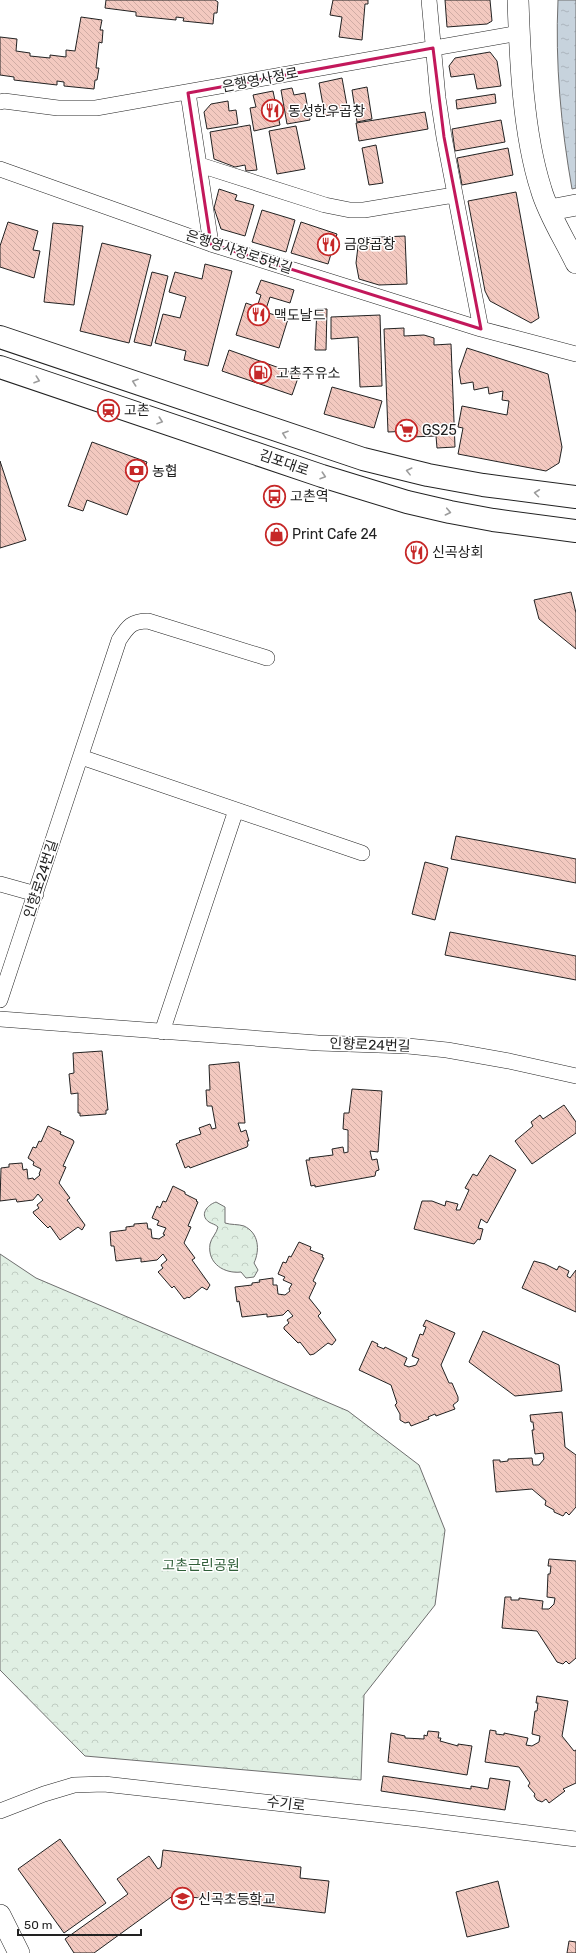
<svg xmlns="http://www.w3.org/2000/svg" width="576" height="1953" font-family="Rubik,'Noto Sans KR',sans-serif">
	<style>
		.forest { fill: url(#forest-crowns); stroke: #6f6f6f }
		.water { fill: url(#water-ripples); stroke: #6f6f6f }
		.building { fill: url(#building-back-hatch); stroke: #222 }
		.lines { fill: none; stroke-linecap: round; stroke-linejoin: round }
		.street-casing { stroke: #222; stroke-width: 16 }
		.secondary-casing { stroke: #222; stroke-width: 22 }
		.primary-casing { stroke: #222; stroke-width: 24 }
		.street { stroke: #fff; stroke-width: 15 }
		.secondary { stroke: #fff; stroke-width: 21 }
		.primary { stroke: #fff; stroke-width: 22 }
		.oneway { stroke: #9c9c9c }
		.marked { fill: none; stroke: #c2185b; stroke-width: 3; stroke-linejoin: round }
		.labels { text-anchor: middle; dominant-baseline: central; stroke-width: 3; stroke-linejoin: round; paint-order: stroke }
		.street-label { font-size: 14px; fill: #222; stroke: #fff }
		.poi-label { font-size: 14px; fill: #222; stroke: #fff; text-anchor: start }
		.park-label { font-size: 14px; fill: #2f5e38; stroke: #fff }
	</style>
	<defs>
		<pattern id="forest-crowns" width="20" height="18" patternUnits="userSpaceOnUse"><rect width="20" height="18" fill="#e0efe3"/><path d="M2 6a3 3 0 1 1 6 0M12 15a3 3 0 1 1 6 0" fill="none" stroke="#c0cdc2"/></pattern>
		<pattern id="water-ripples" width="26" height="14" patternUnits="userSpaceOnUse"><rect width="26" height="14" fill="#c7d3dd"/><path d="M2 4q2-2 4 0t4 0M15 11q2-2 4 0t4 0" fill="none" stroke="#abb5bd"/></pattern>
		<pattern id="building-back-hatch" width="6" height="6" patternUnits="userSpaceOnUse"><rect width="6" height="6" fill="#f3c9c0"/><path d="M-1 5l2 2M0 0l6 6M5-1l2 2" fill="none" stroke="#d0aca5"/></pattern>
	</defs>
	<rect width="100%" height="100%" fill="#fff"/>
	<path class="forest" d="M216,1202l9,5v16c6,2 13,1 19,3 15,7 16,24 10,37l4,7 -4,7 -8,1 -5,-6c-16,2 -34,-8 -31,-28 1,-6 7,-11 8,-17 -3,-3 -6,-3 -9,-5 -10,-7 -2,-17 7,-20z
		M0,1254l36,24 312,133 71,54 26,65 -10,75 -71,90 -3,85 -276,-24 -85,-86z"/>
	<path class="water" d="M558,0h18v188l-4,1c-11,-62 -17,-126 -14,-189z"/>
	<path class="building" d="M106,0h109l3,2 -1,11h-3l-1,11 -30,-3 1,-3 -8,-1v3l-40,-4v-4l-31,-4z
		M333,0h35v4h-3l-3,36 -23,-3 3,-20 -12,-2z
		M445,0h45l2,21 -5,3 -40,3z
		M81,17l21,3 -2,10h3l-1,13 -3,-1 -3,26h3l-2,12h-2l-1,9 -30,-3v-4l-7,-1v4l-43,-5v-3l-14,-2v-38l17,2 -1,12 14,2v3l20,2v-3l16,2v-7l9,1z
		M490,52l7,9 4,25 -24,3 -3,-15 -23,3 -2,-11 6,-8z
		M342,78l6,33 -23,5 -6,-33z
		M367,87l5,32 -15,3 -5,-32z
		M292,88l2,7 11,-2 5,27 -23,4 -6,-34z
		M273,91l7,34 -26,6 -4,-23 6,-1 -3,-12z
		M495,94l1,9 -39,6 -1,-9z
		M228,101l1,10 7,-1 2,14 -31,5 -3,-17 7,-8z
		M425,112l3,17 -69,12 -3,-18z
		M501,120l4,22 -50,9 -3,-22z
		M250,125l7,45 -11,1 -1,-6 -10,2 -21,-8 -4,-27z
		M296,126l9,43 -28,5 -8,-43z
		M376,145l7,38 -14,2 -7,-37z
		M508,148l5,27 -51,10 -5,-27z
		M219,189l18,6 -2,5 19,5 -9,31 -24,-7 -7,-21z
		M516,192l23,126 -8,5 -41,-22 -5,-10 -17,-90z
		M262,210l33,10 -9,32 -34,-10z
		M8,222l30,9 -5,19 7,1 -6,27 -34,-11v-21z
		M301,222l36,12 -9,30 -37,-11z
		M53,223l30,3 -9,79 -30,-3z
		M405,236l2,48 -28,1 -20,-6 -3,-16 3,-25z
		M102,243l49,12 -22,88 -49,-12z
		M205,264l27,7 -24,95 -24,-6 2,-9 -31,-8 8,-29 17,4 6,-21 -17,-5 6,-20 27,7z
		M152,272l16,4 -17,70 -17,-4z
		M261,280l33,10 -4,13 -20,-6 -5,15 23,7 -9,29 -43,-13 10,-32 11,4 4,-12 -5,-2z
		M317,309h10l-1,41h-11z
		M380,315l2,71 -22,1 -2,-50 -27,2v-22z
		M404,328v8l20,-1 10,3v7l17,-1 4,103 -18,1 -1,-12 -25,1v-6l-23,1 -4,-103z
		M467,348l81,26 14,73 -3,16 -13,8 -88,-17 5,-26 -5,-1 4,-21 45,9 2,-14 -7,-1 1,-9 -14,3 -1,-7 -14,3 -1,-8 -12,2 -2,-13z
		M229,350l70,25 -7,20 -70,-24z
		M332,387l50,14 -8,27 -50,-14z
		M92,442l55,20 -20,53 -40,-15 -4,11 -15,-5z
		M0,461l26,79 -26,8z
		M571,592l5,21v36l-37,-30 -5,-19z
		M456,836l120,23v24l-125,-24z
		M425,862l23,6 -13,52 -23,-6z
		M450,932l126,24v24l-131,-25z
		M102,1051l6,59h-2v4l-26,2v-3h-2v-20l-7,1 -2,-20 5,-1 -1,-20z
		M239,1062l6,61h-7l3,9 5,-2 3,11h-2l1,4 -1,2 -57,21 -1,-2 -4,2 -9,-24 4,-2 -1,-1 22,-7 -2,-6 11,-4 2,5 4,-1 -4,-22h-5l-1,-16h4l-1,-25z
		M352,1089l30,2 -4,61 -8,-1 2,9 5,-1 2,11 -3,1 -1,5 -60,11v-2l-4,1 -5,-26h4l-1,-2 24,-3 -1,-6 11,-2 1,6 4,-1v-22l-5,-1 1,-16h5z
		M564,1105l12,17v11l-44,31 -17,-23 18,-15 -2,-4 9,-7 3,4z
		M48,1126l13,6 -1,2 13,6 1,2 -11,24 3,1 -7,16 11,15 -3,2 18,25 -3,5 -4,-3 -18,13 -10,-14 -2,2 -14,-14 -1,-2 6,-4 -2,-3 6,-5 -5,-6 -5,6 -16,2 -1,-3 -16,2 1,-33 8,-1v-3l13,-1 1,7 4,-1 1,10 5,-1 1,2 6,-5 -1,-1 2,-5 -8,-4 1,-3 -6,-4 5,-11 3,1 3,-7 2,1z
		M490,1155l26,15 -29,53 -6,-4 -3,9 5,1 -3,11 -2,-1 -4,5 -60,-15 8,-28h10l13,5 1,-5 12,3 -2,6h4l9,-20 -4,-2 8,-14 4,2z
		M173,1186l12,6v2l12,6 -1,1 2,1 -10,24 3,1 -7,16 11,15 -3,2 18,25 -3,5 -5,-3 -13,11 -1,-1 -4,2 -10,-13 -2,2 -13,-15 -1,-1 5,-4 -2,-3 6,-5 -4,-6 -6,6 -16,2v-4l-25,3 -2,-15h-3l-1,-14 16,-2v-3l8,-1v-2l13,-1 1,6h3l1,9 7,1 6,-4 -2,-1 3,-6 -9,-3 2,-4 -7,-3 5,-12 3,2 3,-7 3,1z
		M299,1242l12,5 -1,3 13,5 -1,2 2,1 -11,23 3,2 -7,15 12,15 -3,3 18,24 -4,5 -4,-2 -14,11 -4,1 -10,-13 -2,1 -14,-14v-2l5,-4 -2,-3 6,-4 -5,-6 -5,5 -16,2v-3l-25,3 -3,-16 -2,1 -2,-15 17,-2v-2l8,-1 -1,-2 14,-2v7h4l1,9 7,1 5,-4 -1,-2 3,-5 -9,-4 2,-3 -7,-3 5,-12 3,1 3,-7 2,1z
		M534,1261l11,3 12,6 2,-4 10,5 -2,5 3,2 6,-8v42l-54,-24z
		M426,1320l29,13 -14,32 8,18h3l6,14v4l-5,4 2,4 -19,7 -1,-2 -7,3 1,2 -18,7 -2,-4 -4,1 -5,-3v-6l-5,-9 2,-2 -6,-18 -32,-15 13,-29 6,3 -1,2 7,3 1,-2 22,11 -3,7 5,2 7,-2 3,-6 -7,-3 8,-22 3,1 3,-8 -3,-1z
		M483,1331l76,34 3,26 -47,5 -46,-34z
		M562,1412l3,35 11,8v52l-7,8 -3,-3 -3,4 -9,-4v-2l-9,-5 1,-4 -14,-12 -36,3 -3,-32h7v2l8,-1v-2l24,-1 1,7h6l5,-6 -1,-6 -8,1 -3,-24h2l-1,-8h-2l-1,-7z
		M549,1559l27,2v97l-7,6 -3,-3 -3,3 -6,-2 -20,-31 -35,-3 3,-31h6v3h8v-2l24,3 -1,8h7l5,-5 1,-6 -8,-1 1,-23h2l1,-8h-3z
		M537,1696l31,5 -6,35 12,15 2,-1v33l-13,6 2,2 -16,12 -3,-4 -4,3 -5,-2 -3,-4 1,-2 -7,-8 2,-3 -11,-16 -34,-5 5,-32 6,1v3l8,1v-2l24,5 -2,7 6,1 7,-4 1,-6 -8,-2 3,-23h2l1,-8h-2z
		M428,1731l11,1 -1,6h3l-1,3 18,5v-2l14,2 -5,29 -79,-13 3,-29 14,3v2l19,1v-4l3,1z
		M383,1776l88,13v-3l17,3 2,-11 20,3 -5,29 -124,-19z
		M60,1839l46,64 -42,30 -46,-64z
		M163,1850l138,17 -1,11 29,3 -4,32 -151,-18 -80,58h-20l-9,-14 63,-45 -11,-15 32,-23 9,13 3,-2z
		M498,1881l11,46 -42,10 -11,-45z
		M569,1941l7,1v11h-9z"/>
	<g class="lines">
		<defs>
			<path id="street" d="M429,0l9,98 6,39 37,192
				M188,93l23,151
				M0,102l4,-1 54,7h38l423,-75
				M200,165l125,40 25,5h14l90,-15
				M0,169l211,75 270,85 95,25
				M81,757l281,96
				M0,884l36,10
				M0,1000l119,-360c9,-14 13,-19 29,-19l119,37
				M0,1019l318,24 90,3 39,4 62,11 67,15
				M162,1032l74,-222
				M0,1811l44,-17 30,-9 30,-1 314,35 158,20"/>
			<path id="secondary" d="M518,0c2,59 5,133 23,189 7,25 24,51 35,74
				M550,210l26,-5
				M0,1915l19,38"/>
			<path id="primary" d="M0,337l363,122 65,16 55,10 93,12
				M0,367l322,109 85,26 43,10 43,8 83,11"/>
		</defs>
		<use href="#street" class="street-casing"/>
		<use href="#secondary" class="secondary-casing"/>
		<use href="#primary" class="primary-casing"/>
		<use href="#street" class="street"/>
		<use href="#secondary" class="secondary"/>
		<use href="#primary" class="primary"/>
	</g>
	<defs><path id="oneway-chevron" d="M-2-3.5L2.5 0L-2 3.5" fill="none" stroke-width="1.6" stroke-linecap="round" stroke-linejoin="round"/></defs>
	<g class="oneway">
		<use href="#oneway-chevron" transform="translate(37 380) rotate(19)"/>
		<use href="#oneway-chevron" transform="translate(135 382) rotate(-161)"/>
		<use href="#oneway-chevron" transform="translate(160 421) rotate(19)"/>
		<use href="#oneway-chevron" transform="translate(285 434) rotate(-161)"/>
		<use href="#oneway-chevron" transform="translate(409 471) rotate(-166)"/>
		<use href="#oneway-chevron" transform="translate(323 476) rotate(18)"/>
		<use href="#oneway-chevron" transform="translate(537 493) rotate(-173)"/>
		<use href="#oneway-chevron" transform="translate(448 512) rotate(12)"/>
	</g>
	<path class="marked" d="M433,48l11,89 37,192 -270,-85 -23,-151z"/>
	<defs>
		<symbol id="restaurant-ring" viewBox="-11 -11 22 22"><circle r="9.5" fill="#fff" stroke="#c62828" stroke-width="1.5"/><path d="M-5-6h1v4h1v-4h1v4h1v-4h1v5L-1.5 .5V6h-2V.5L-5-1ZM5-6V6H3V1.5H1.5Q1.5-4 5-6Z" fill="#c62828"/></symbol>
		<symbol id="fuel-ring" viewBox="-11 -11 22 22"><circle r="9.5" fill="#fff" stroke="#c62828" stroke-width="1.5"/><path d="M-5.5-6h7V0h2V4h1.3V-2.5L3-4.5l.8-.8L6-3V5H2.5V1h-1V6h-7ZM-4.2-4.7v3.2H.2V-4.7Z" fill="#c62828"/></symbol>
		<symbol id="station-ring" viewBox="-11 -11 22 22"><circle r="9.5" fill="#fff" stroke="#c62828" stroke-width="1.5"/><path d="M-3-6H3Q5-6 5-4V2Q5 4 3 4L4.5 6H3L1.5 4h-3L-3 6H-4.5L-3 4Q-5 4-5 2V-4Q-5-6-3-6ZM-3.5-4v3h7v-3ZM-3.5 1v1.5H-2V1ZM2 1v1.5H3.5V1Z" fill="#c62828"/></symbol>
		<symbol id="supermarket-ring" viewBox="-11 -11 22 22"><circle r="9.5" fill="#fff" stroke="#c62828" stroke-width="1.5"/><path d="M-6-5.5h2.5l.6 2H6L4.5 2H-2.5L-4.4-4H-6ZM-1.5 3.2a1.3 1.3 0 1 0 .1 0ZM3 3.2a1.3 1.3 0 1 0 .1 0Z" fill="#c62828"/></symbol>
		<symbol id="bank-ring" viewBox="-11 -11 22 22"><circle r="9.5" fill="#fff" stroke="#c62828" stroke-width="1.5"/><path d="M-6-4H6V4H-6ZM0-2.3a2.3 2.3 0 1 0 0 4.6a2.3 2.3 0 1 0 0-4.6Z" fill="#c62828"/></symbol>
		<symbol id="bus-ring" viewBox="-11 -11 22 22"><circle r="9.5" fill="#fff" stroke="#c62828" stroke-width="1.5"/><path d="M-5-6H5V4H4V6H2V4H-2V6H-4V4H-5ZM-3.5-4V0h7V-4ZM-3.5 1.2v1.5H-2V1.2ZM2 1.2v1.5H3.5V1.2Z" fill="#c62828"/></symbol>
		<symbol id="shop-ring" viewBox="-11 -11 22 22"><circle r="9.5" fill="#fff" stroke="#c62828" stroke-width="1.5"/><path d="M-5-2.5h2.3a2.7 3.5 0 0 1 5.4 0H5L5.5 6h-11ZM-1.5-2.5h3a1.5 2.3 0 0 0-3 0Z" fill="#c62828"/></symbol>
		<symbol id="school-ring" viewBox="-11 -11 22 22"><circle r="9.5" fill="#fff" stroke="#c62828" stroke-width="1.5"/><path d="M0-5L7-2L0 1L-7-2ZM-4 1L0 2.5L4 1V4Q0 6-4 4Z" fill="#c62828"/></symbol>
	</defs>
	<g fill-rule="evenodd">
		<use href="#restaurant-ring" x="260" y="98" width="25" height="25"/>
		<use href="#restaurant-ring" x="316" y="232" width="25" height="25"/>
		<use href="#restaurant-ring" x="246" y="302" width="25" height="25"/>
		<use href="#fuel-ring" x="248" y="360" width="25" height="25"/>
		<use href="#station-ring" x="96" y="398" width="25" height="25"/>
		<use href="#supermarket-ring" x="394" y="418" width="25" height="25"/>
		<use href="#bank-ring" x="124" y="458" width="25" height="25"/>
		<use href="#bus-ring" x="262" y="484" width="25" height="25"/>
		<use href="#shop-ring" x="264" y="522" width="25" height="25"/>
		<use href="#restaurant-ring" x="404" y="540" width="25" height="25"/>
		<use href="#school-ring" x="170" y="1886" width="25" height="25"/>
	</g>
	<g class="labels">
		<g class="street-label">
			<text transform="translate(260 80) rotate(-11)">은행영사정로</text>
			<text transform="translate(239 252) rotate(18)">은행영사정로5번길</text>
			<text transform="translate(284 463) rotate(19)">김포대로</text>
			<text transform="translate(41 879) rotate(-72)">인향로24번길</text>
			<text transform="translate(370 1045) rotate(2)">인향로24번길</text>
			<text transform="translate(286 1804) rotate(7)">수기로</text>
		</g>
		<g class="poi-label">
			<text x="288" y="111">동성한우곱창</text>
			<text x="344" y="244">금양곱창</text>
			<text x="274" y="315">맥도날드</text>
			<text x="276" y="373">고촌주유소</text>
			<text x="124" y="410">고촌</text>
			<text x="422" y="430">GS25</text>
			<text x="152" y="471">농협</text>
			<text x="290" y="496">고촌역</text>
			<text x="292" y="534">Print Cafe 24</text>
			<text x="432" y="552">신곡상회</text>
			<text x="198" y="1899">신곡초등학교</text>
		</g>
		<g class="park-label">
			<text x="201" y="1565">고촌근린공원</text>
		</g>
	</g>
	<path d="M18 1929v6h123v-6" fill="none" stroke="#222222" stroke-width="2"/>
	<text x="24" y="1929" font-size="12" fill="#222222" stroke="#ffffff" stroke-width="3" paint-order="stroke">50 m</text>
</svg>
